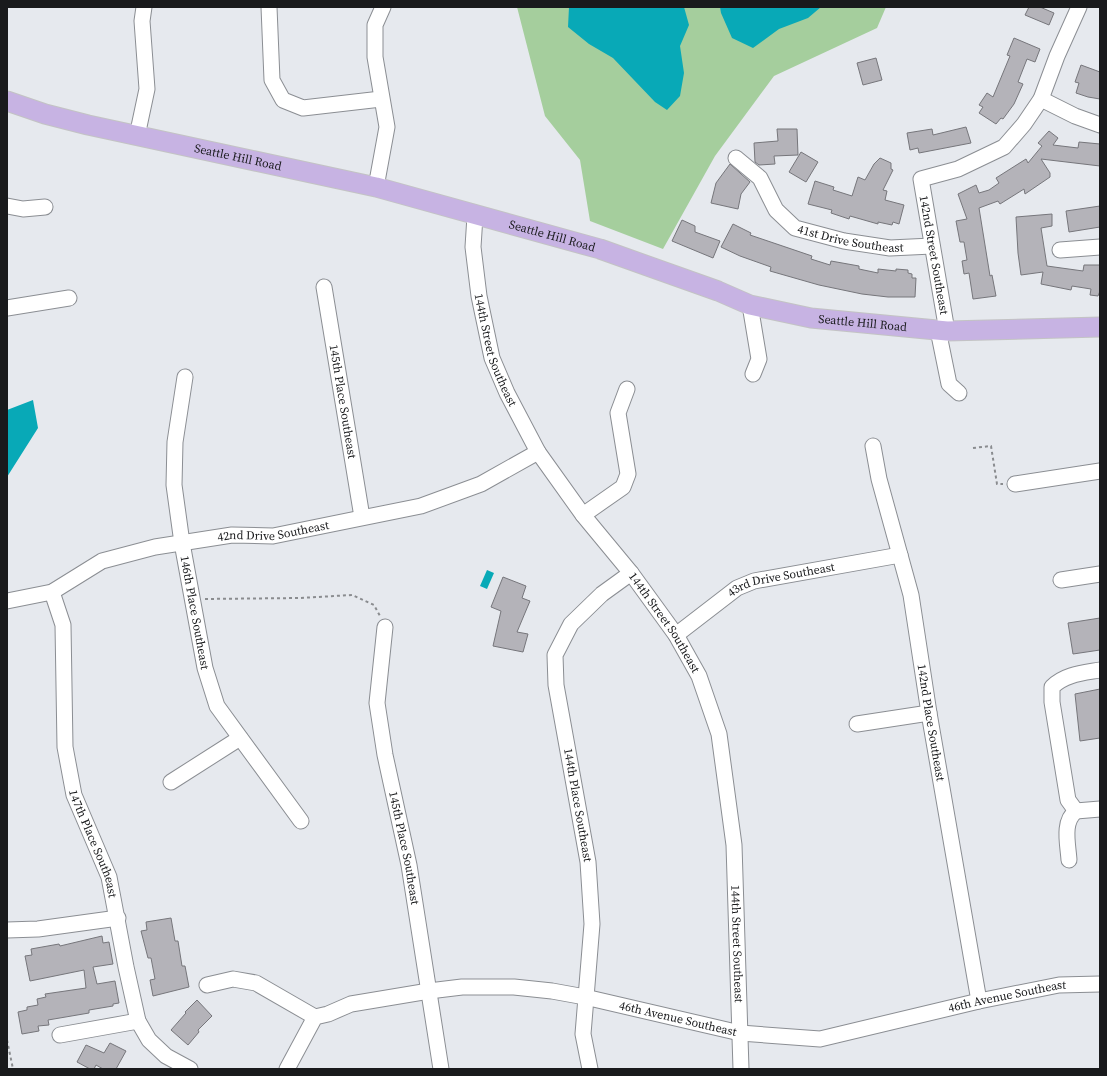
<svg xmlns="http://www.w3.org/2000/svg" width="1107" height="1076" font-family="'Source Serif 4',serif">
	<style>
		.green { fill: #a5ce9d }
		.water { fill: #08a9b7 }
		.building { fill: #b4b3b9; stroke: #76767b }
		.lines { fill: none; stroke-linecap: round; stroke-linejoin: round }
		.minor-casing { stroke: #8b8e93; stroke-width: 17 }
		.major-casing { stroke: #c3c3c4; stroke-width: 21 }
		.path { stroke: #8a8c8f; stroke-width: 2; stroke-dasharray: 3 3; stroke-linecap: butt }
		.minor { stroke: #fff; stroke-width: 15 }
		.major { stroke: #c7b3e3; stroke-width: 19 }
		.labels { text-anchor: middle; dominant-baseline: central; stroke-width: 3; stroke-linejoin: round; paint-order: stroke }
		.street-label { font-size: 12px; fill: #191a1c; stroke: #fff }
	</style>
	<rect width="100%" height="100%" fill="#e6e9ee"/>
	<path class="green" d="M517,7h369l-9,21 -103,48 -59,80 -52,93 -73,-28 -10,-61 -35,-44z"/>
	<path class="water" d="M569,7h115l5,18 -9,21 4,27 -4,23 -13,14 -12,-8 -42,-44 -24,-14 -21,-17z
		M720,7h101l-13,11 -29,11 -26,19 -21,-10 -11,-25z
		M33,400l5,28 -31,49v-67z
		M487,570l7,3 -7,16 -7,-3z"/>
	<path class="building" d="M1029,7h11l14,6 -5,12 -24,-10z
		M1014,38l26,11 -5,13 -8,-3 -9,23 5,2 -9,20 -11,15 -2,-1 -5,6 -17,-11 4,-6 -4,-2 8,-12 6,4 17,-41 -3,-1z
		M876,58l6,22 -19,5 -6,-22z
		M1081,65l19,7v27l-12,-2 -12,-4 3,-10 -4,-1z
		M966,127l5,16 -52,10 -1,-5 -8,2 -3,-17 25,-4 1,6z
		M777,129h20l1,26 -24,1 1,8 -16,1 -4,-3 -1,-19 24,-2z
		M1049,131l9,7 -5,7 25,3 1,-6 21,2v22l-59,-7 9,14v4l-25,17 -1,-5 -24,15 -2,-3 -19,7 11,68 2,-1 4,21 -23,3 -4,-26 -5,1 -2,-13 5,-1 -3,-18h-4l-4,-21 11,-2 -9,-25 18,-9 3,8 10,-3 10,-7 -3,-5 30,-19 2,4 14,-17 -4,-3z
		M801,152l17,10 -12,20 -17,-10z
		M880,158l11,5v6l2,1 -10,20 4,1 -2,9 19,5 -5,19 -6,-2 -1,3 -14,-3v2l-28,-8 -1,3 -18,-6 1,-3 -24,-6 7,-23 19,6 -1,3 19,6 6,-19 7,3 9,-16z
		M730,164l20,18 -9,12 -3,15 -27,-6 5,-20z
		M1100,206v21l-31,5 -3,-21z
		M1052,214v12l-11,2 6,38 36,5 1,-6h16v26l-2,5 -8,-1 1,-6 -19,-3 -1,4 -30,-6 2,-12 -22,3 -3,-22 -2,-36z
		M682,220l13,6v6l25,9 -7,17 -41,-17z
		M733,224l18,9 -1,2 62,21 -1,3 19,6 1,-4 28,5v3l19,4v-4l18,2v-2l12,1v3l4,1v4h4l-1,19h-27l-26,-3 -43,-9 -49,-14 1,-4 -31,-11 -19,-9z
		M503,577l23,9 -4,12 8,3 -13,31 11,2 -5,18 -30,-6 8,-35 -10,-4z
		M1100,618v32l-27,4 -5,-31z
		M1100,689v49l-20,3 -5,-47z
		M171,918l4,23h3l4,25h3l4,21 -36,9 -3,-16 5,-1 -4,-21h-3l-7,-27 6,-1 -1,-8z
		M102,936l1,7 6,-1 4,22 -20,3 4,17 18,-3 4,22 -6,1v2l-24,4v3l-41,7 1,5 -11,1 1,5 -17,3 -4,-22 9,-2v-3l11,-2 -1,-6 9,-2 -1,-3 41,-6 -2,-18 -54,11 -5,-25 7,-1 -1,-6 28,-5 1,2z
		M197,1000l15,16 -14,14 1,2 -11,13 -17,-15 15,-17 -1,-1z
		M110,1043l16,8 -10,18h-13l-7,-4 -2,4h-4l-13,-7 9,-17 18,8z"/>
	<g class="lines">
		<defs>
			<g id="minor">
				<path d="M269,7l3,73 11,20 20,8 78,-9"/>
				<path d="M1041,99l34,17 25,9"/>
				<path d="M137,136l10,-47 -5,-68 2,-14"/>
				<path id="s1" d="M736,158l24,20 16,32 19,18 49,13 46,7 42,-2"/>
				<path d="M376,187l11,-60 -12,-70v-32l8,-18"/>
				<path d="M7,206l16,3 22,-2"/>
				<path id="s2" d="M475,216l-2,31 6,49 13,62 15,35 31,59 45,63 48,58 45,62 23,41 20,58 15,111 7,224"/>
				<path d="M1060,250l40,-3"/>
				<path id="s3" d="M324,287l38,230"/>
				<path d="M750,305l9,54 -6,15"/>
				<path d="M7,308l62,-10"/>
				<path d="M938,330l11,54 10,9"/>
				<path d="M947,331l-26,-152 37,-10 46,-22 20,-23 17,-25 16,-43 22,-49"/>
				<path id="s4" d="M185,377l-10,65 -1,43 8,58 23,125 12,38 84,115"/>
				<path id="s5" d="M873,446l6,33 32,116 18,118 50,288"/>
				<path d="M1015,484l85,-13"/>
				<path d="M583,515l40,-28 5,-13 -10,-61 9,-24"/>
				<path d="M1061,580l39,-6"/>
				<path id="s6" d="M52,592l11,33 2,122 9,48 35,82 17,90 12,54 11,19 17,16 24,13"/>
				<path id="s7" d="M7,601l45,-9 50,-31 53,-14 77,-12 41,1 148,-30 60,-22 57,-32"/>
				<path id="s8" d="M385,627l-8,76 8,52 24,110 32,204"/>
				<path id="s9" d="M676,635l61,-47 17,-7 146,-26"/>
				<path d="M857,724l72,-11"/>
				<path d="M171,782l69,-44"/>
				<path d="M1076,811l-8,-11 -16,-98v-15c13,-13 31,-14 48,-17"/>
				<path d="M1076,811l24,-2"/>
				<path d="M1069,860c-1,-16 -7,-38 7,-49"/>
				<path d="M7,930l31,-1 80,-11"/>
				<path d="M207,985l26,-6 23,4 59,34"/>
				<path d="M60,1035l78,-14"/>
				<path id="s10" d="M287,1069l28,-52 13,-3 23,-10 78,-13 33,-4h52l38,4 33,6 155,36 80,6 159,-38 80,-16 41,-1"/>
				<path d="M590,1069l-7,-35 9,-110 -4,-62 -32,-177 -1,-30 16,-31 31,-30 29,-21"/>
			</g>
			<g id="major">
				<path id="s11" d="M7,101l38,13 43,11 288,62 224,62 118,42 32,14 61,13 136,13 153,-4"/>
			</g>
		</defs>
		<use href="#minor" class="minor-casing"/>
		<use href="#major" class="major-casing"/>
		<path class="path" d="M973,448l18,-2 6,38h6
			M205,599l95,-1 52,-3 22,10 6,11
			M7,1040l6,29"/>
		<use href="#minor" class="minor"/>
		<use href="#major" class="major"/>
	</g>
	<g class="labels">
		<g class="street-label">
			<text stroke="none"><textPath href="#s11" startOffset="238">Seattle Hill Road</textPath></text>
			<text stroke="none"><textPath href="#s11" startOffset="562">Seattle Hill Road</textPath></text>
			<text stroke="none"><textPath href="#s1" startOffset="150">41st Drive Southeast</textPath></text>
			<text transform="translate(934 255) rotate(80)">142nd Street Southeast</text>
			<text stroke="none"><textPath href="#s11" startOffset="886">Seattle Hill Road</textPath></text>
			<text stroke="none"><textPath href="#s2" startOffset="137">144th Street Southeast</textPath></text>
			<text stroke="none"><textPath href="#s3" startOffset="116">145th Place Southeast</textPath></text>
			<text stroke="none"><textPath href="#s7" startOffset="279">42nd Drive Southeast</textPath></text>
			<text stroke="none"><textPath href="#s9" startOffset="122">43rd Drive Southeast</textPath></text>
			<text stroke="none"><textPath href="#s4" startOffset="238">146th Place Southeast</textPath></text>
			<text stroke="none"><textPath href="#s2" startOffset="461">144th Street Southeast</textPath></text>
			<text stroke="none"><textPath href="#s5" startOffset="283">142nd Place Southeast</textPath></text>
			<text transform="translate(578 805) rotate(80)">144th Place Southeast</text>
			<text stroke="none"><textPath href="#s6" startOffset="258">147th Place Southeast</textPath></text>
			<text stroke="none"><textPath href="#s8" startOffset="224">145th Place Southeast</textPath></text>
			<text stroke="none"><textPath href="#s2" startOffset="797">144th Street Southeast</textPath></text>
			<text stroke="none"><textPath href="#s10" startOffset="765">46th Avenue Southeast</textPath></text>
			<text stroke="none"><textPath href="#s10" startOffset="429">46th Avenue Southeast</textPath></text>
		</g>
	</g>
	<rect width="1107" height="1076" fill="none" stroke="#191a1c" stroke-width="16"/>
</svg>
